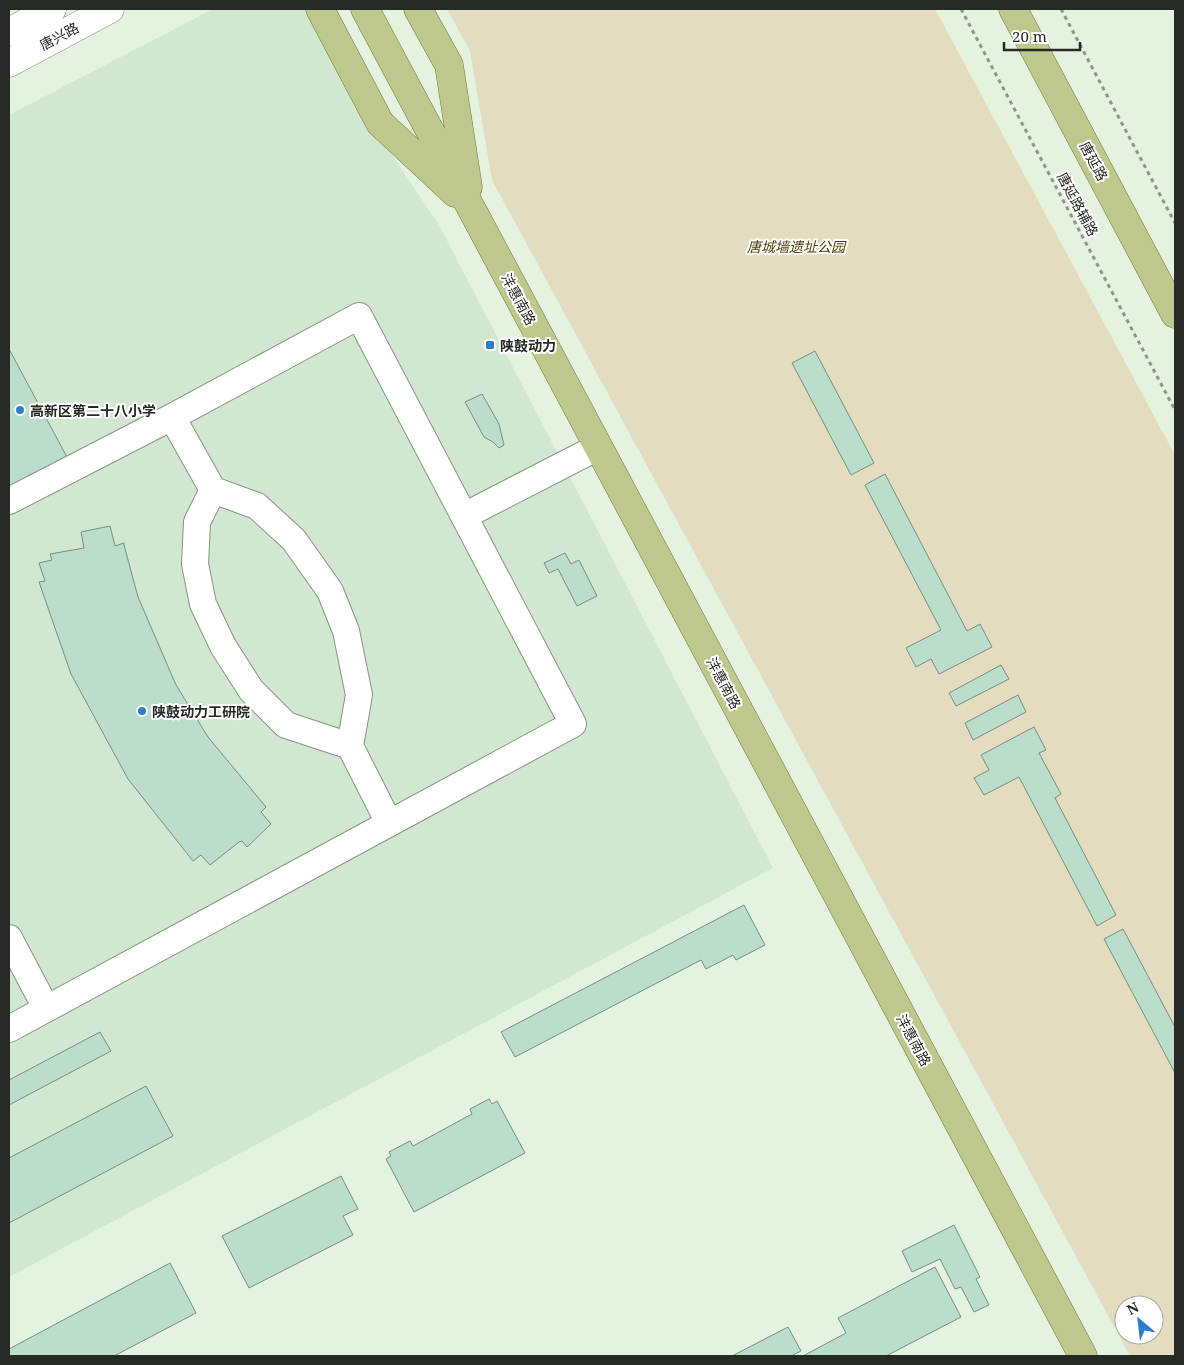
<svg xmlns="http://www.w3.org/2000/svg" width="1184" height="1365" font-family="'Noto Serif','Noto Sans SC',serif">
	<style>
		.built { fill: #d2e7cf }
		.green { fill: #e3dcbf; fill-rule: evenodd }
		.building { fill: #badecb; stroke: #788e82 }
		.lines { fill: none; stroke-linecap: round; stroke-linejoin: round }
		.minor-casing { stroke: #879584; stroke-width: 28 }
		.tertiary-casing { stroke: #879584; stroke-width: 29 }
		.primary-casing { stroke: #6c7a36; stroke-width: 29 }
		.path { stroke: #8c978a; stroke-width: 3; stroke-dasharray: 4 4; stroke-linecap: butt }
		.minor { stroke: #fff; stroke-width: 26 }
		.tertiary { stroke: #fff; stroke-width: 28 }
		.primary { stroke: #bec88c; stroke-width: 28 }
		.poi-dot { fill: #2d7dcc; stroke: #fff; stroke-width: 2 }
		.labels { text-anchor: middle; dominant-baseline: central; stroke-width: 4; stroke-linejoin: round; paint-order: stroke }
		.street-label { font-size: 14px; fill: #252b24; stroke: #fff }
		.park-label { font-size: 14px; font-style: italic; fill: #4c3f01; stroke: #fff }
		.poi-label { font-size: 14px; font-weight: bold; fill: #252b24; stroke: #fff; text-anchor: start }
	</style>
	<rect width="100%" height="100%" fill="#e3f3e0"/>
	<path class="built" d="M213,9h95l58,107 73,109 334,643 -764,409v-798l48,-26 -48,-93v-245z"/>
	<path class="green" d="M447,9h488l240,446v901h-45l-638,-1176 -22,-129zM1124,1305h30v30h-30z"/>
	<path class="building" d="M9,349l59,110 -59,32z
		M815,351l59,112 -23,12 -59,-112z
		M482,394l17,30 5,21 -5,3 -6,-6 -9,-5 -19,-35z
		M885,474l82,157 13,-7 12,23 -53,27 -8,-15 -15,8 -10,-19 35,-18 -76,-145z
		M110,526l5,20 9,-3v2l14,52 38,88 32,52 58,70 -5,5 10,12 -24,23 -5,-6 -3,1 -29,23 -9,-10 -8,6 -65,-82 -57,-105 -32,-92 6,-1 -6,-18 13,-3 -2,-6 34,-6 -3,-16z
		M565,553l6,11 8,-4 18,36 -20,10 -19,-37 -9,4 -5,-10z
		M1001,665l8,14 -53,27 -7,-13z
		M1018,695l8,17 -53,28 -8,-17z
		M1034,727l12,23 -7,3 22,41 -6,4 61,117 -19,11 -78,-149 -35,18 -10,-17 15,-8 -8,-15z
		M744,905l21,40 -29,15 -3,-5 -27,14 -5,-9 -186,97 -14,-25z
		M1123,929l52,98v46l-71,-134z
		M100,1032l11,19 -102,54v-25z
		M146,1086l27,50 -164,87v-65z
		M489,1099l3,5 5,-3 28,52 -111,59 -28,-53 5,-3 -2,-4 21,-11 3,5 59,-32 -2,-5z
		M341,1176l17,33 -15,7 10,19 -104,53 -27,-52z
		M954,1225l26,52 -4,2 13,26 -15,7 -13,-25 -6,2 -15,-30 -28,13 -10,-21z
		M170,1263l26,50 -82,43h-105v-7z
		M935,1267l26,50 -75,39h-83l43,-23 -8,-15z
		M788,1327l13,24 -10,5h-59z"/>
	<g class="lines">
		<defs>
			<path id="minor" d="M172,417l41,73 44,16 37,34 36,51 16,40 13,64 -9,51 39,77
				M213,490l-16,32 -2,42 8,40 20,42 28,44 35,35 64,21
				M9,501l163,-84 187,-101 214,408 -564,305
				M464,516l134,-69
				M9,938l37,70"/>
			<path id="tertiary" d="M9,32l43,-23
				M9,63l101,-54"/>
			<path id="primary" d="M320,9l60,114 75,70
				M365,9l718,1347
				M418,9l31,56 19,122
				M1013,9l162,305"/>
		</defs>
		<use href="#minor" class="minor-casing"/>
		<use href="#tertiary" class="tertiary-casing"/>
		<use href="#primary" class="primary-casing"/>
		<path class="path" d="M961,9l214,401
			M1061,9l114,214"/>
		<use href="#minor" class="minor"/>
		<use href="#tertiary" class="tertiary"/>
		<use href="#primary" class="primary"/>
	</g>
	<g class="poi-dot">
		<rect x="485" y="340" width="10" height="10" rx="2.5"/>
		<circle cx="20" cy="410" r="5"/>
		<circle cx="142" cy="711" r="5"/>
	</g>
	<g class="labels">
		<g class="street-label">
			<text transform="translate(59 36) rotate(-28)">唐兴路</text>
			<text transform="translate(1094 161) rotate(62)">唐延路</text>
			<text transform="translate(1078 204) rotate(62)">唐延路辅路</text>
			<text transform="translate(519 299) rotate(62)">沣惠南路</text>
			<text transform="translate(724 683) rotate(62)">沣惠南路</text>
			<text transform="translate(914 1040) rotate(62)">沣惠南路</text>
		</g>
		<g class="park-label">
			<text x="796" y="246">唐城墙遗址公园</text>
		</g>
		<g class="poi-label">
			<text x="500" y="345">陕鼓动力</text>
			<text x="30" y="410">高新区第二十八小学</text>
			<text x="152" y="711">陕鼓动力工研院</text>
		</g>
	</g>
	<rect width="1184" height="1365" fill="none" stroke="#252b24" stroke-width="20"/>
	<g transform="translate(1139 1320) rotate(332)"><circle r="24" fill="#ffffff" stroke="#a8aaa7"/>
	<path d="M0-4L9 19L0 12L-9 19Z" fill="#2d7dcc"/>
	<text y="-8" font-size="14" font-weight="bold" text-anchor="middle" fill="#252b24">N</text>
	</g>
	<path d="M1004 42v8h76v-8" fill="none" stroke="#252b24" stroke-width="2.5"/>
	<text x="1012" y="42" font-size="15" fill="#252b24" stroke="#ffffff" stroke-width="4" paint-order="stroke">20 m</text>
</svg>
